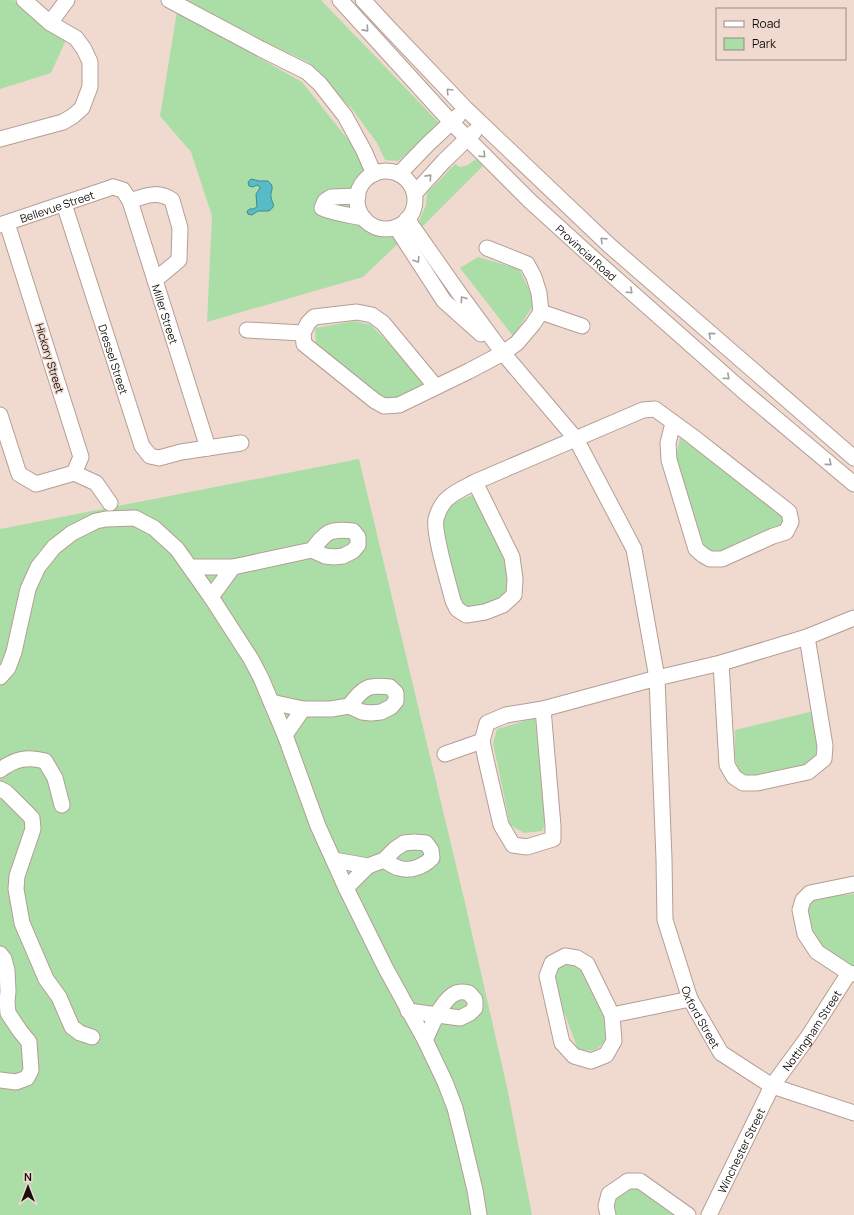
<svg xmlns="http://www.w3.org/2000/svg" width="854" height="1215" font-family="Manrope,sans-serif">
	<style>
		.green { fill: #abdea6 }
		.water { fill: #57bbc8; stroke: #448790 }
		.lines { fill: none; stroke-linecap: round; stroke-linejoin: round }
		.minor-casing { stroke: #b39e95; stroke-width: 17 }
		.minor { stroke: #fff; stroke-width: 15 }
		.oneway { stroke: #a29f9e }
		.labels { text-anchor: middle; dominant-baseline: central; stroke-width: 3; stroke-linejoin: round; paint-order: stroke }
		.street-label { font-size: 11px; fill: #160f0c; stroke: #f0dad0 }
	</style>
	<rect width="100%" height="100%" fill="#f0dad0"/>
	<path class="green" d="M0,0h12l3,1 32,26 19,13 -15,33 -51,16z
		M181,0h140l120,125 -43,36 -13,-1 -8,-17 -25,-34 -29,-29 -15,-18 -128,-59z
		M177,11l125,71 56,70 9,19 -8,6 -5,11v15l4,17 18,16 21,2 4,3 -38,36 -156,45 5,-106 -21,-64 -31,-36z
		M476,159l7,7 -61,61 -3,-6 7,-16 1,-12 28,-29 5,3 8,-2z
		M478,257l41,12 11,22 3,15 -20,30 -53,-68z
		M355,321l16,4 54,57 -25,17 -24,-2 -60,-53 -1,-16z
		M680,438l103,74 1,12 -64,29 -15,-5 -30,-87z
		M359,459l107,448 41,180 25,128h-532v-686z
		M472,495l35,64 3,32 -23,18 -22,-1 -9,-8 -15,-76 10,-20z
		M814,711l6,32 -2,10 -9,11 -54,15 -12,-2c-11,-14 -8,-30 -8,-47z
		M535,718l11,103 -4,10 -18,2 -14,-8 -17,-82 4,-14z
		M854,894v75l-32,-19 -12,-20 -4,-18 2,-8 6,-6z
		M572,963l10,6 22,45 3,23c-10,15 -11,14 -29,13l-26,-71 3,-10z
		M629,1187l6,1 40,27h-62l1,-17z"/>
	<path class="water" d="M251,179l8,2h9l3,3c3,5 -1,8 0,13 1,7 6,8 -2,14h-11l-6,4 -4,-1 -1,-3 3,-2h3l4,-2 -1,-13 4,-6v-1l-3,-2 -4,2 -4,-1 -1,-4z"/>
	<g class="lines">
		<defs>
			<g id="minor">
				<path d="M169,0l92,49 46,23 13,12 25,32 19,35 10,23"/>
				<path id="s1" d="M340,0l111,122 79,79 65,59 147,130 112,94"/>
				<path d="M363,0l25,27 78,82 144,137 244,212"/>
				<path d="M50,23l17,-23"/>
				<path d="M0,139l63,-17 10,-6 9,-8 8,-21v-25l-6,-13 -8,-11 -26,-15 -26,-23"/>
				<circle cx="386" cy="200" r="29"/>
				<path d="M399,174l29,-30 30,-28"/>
				<path id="s2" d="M113,187l10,3 7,11 78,247"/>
				<path d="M415,193l29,-32 30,-29"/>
				<path d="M358,196l-27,1 -6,4 -3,7c13,6 28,7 42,10"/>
				<path d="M130,201c16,-5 27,-11 42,-1l8,28 -1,32 -24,20"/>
				<path id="s3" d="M64,204l78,242 8,10 9,2 22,-6 60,-9"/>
				<path id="s4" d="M407,219l52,74 44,60 73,86 58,110 23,129 7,181 1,61 25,79 31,54 51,33 82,27"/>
				<path id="s5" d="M0,225l113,-38"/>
				<path d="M396,227l48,74 37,33"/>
				<path d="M541,312l41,14"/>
				<path d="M247,330l56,3"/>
				<path d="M436,387l-53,-64 -11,-8 -15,-3 -43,5 -6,6 -5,10 1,11 71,57 9,5 15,-1 70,-34 34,-18 14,-10 16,-19 8,-12 -2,-19 -5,-16 -7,-13 -40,-16"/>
				<path d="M0,415l19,59 17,10 38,-11 7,-16 -74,-234"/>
				<path d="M74,473l22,10 14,20"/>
				<path d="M475,482l37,75 3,22 -1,16 -11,10 -18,7 -19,3 -9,-6 -4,-8c-4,-16 -20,-69 -17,-82 2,-7 6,-16 12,-21 8,-7 18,-11 27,-16l168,-72 12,-1 37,27 97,76 2,10 -5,10 -13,4 -51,23h-12l-7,-4 -7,-6 -27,-89 -1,-17 5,-20"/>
				<path d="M190,567h43l-22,30"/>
				<path d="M233,567l79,-17 13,6 9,1 9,-1 10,-5 5,-6v-8l-5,-6c-24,-3 -27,1 -41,19"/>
				<path d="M721,663l6,102 7,12 9,6h14l51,-11 16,-13 1,-13 -18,-109"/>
				<path d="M0,677l8,-9 6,-16 14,-63 10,-22 16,-20 18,-14 24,-12 10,-2 29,-1 19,10 23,21 34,48 40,62 10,19 24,57 33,91 28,62 39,79 40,73 20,42 10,26 9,36 11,46 4,25"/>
				<path d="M271,702l32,7h28l18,-3 13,6 9,1 10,-1 10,-5 5,-6v-8l-6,-6c-24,-3 -26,1 -41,19"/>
				<path d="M543,709l10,117v13l-26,8 -14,-2 -12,-20 -15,-65 -4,-19 5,-18 19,-8 37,-6 114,-31 64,-15 86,-26 47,-19"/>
				<path d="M285,735l18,-26"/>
				<path d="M445,754l37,-13"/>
				<path d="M0,770c15,-11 27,-14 45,-9l10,17 7,27"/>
				<path d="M0,789l6,3 26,26 1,11 -16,47 -1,13 6,34 24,56 13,18 13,30 8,6 12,4"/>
				<path d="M334,860l34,6 16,-6 11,-11 9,-6 10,-1 12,1 5,7 1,8c-8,8 -21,14 -33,10 -5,-1 -10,-5 -15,-8"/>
				<path d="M854,884l-44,9 -7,7 -3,10 5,24 12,18 32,21 5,1"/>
				<path d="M346,888l22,-22"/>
				<path d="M0,954l4,5 3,11 1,21 -1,11 1,11 12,18 9,11 2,28 -4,8 -11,4 -16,-2"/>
				<path d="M565,956l12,2 10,6 25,51 2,26 -8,14 -15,6 -17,-5 -12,-13 -15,-67 5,-13z"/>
				<path d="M408,1011l52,7 10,-5 5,-5v-8l-6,-7c-4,-1 -9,-2 -13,0 -15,7 -24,33 -31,47"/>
				<path d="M612,1015l78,-16"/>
				<path d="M608,1215l-2,-9 3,-12 19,-13h12l48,34"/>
				<path id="s6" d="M709,1215l63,-129 36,-49 41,-64"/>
			</g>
		</defs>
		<use href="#minor" class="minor-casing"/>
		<use href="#minor" class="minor"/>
	</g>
	<defs><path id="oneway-chevron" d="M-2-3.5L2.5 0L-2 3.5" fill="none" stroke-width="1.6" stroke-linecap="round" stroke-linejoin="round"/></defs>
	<g class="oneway">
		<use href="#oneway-chevron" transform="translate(366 29) rotate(48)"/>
		<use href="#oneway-chevron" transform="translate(449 91) rotate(-134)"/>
		<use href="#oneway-chevron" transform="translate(483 155) rotate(44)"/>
		<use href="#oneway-chevron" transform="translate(429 177) rotate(-48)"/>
		<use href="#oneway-chevron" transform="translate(603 240) rotate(-136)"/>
		<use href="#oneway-chevron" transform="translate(417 260) rotate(58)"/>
		<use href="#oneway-chevron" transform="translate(630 291) rotate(42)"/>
		<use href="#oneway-chevron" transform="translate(463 299) rotate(-126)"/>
		<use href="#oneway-chevron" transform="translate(711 335) rotate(-139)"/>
		<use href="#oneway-chevron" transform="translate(727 377) rotate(42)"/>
		<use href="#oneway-chevron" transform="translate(829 463) rotate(40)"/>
	</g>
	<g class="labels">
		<g class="street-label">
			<text stroke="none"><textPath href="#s5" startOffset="60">Bellevue Street</textPath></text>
			<text stroke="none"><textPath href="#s1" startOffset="353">Provincial Road</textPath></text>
			<text stroke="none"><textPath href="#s2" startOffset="142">Miller Street</textPath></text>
			<text transform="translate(50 358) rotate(73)">Hickory Street</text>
			<text stroke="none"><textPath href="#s3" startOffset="163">Dressel Street</textPath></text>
			<text stroke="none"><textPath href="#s4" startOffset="879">Oxford Street</textPath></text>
			<text stroke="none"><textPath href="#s6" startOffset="212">Nottingham Street</textPath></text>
			<text stroke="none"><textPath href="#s6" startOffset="72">Winchester Street</textPath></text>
		</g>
	</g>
	<rect x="716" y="8" width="130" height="52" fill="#f0dad0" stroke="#998982"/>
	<rect x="724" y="21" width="20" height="6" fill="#ffffff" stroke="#998982"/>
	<text x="752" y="28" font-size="12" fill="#160f0c">Road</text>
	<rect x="724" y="38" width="20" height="12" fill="#abdea6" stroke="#998982"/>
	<text x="752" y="48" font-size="12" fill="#160f0c">Park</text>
	<g transform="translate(28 1187)" stroke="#f0dad0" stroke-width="3" paint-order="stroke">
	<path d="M0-3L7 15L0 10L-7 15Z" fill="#160f0c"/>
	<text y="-6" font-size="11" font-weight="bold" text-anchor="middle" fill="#160f0c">N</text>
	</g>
</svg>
